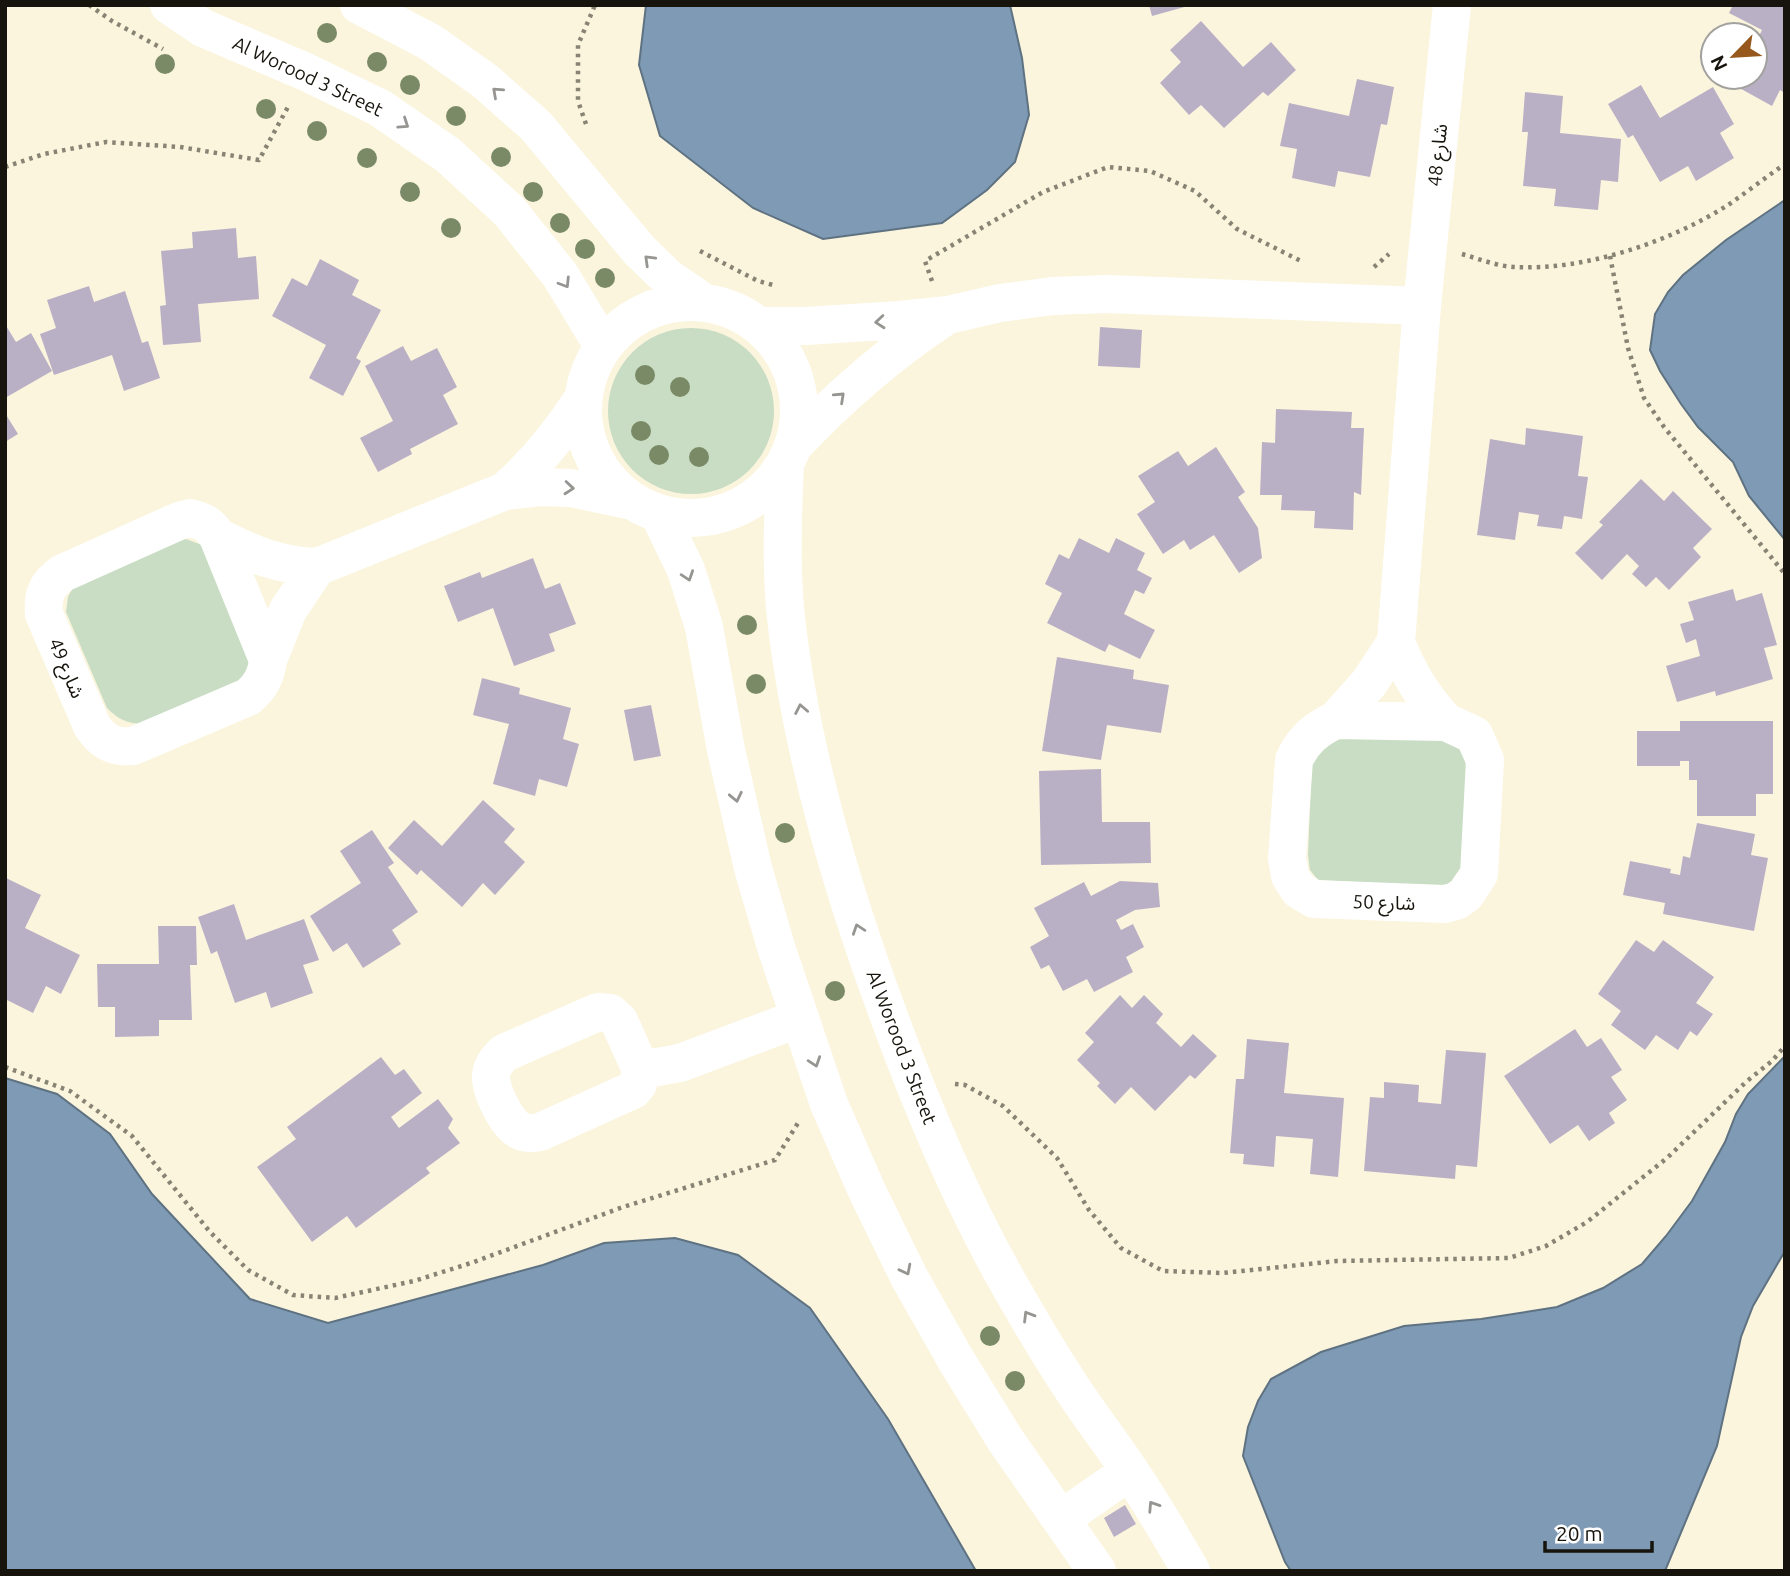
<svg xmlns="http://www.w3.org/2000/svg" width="1790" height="1576" font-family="Ubuntu,'Noto Sans Arabic',sans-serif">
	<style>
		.green { fill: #c8ddc3 }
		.water { fill: #7e9ab4; stroke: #5f7282; stroke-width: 2 }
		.building { fill: #bab0c5 }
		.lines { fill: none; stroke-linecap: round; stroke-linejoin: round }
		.path { stroke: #888474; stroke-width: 4.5; stroke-dasharray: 3.5 5; stroke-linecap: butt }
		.minor { stroke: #fff; stroke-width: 38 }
		.tree { fill: #7a8a67 }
		.oneway { stroke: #969592 }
		.labels { text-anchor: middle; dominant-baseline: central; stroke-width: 7; stroke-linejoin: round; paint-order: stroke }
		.street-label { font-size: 19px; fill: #16140c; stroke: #fff }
	</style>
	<rect width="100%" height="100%" fill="#fbf5de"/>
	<path class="green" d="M608 411a83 83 0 1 1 166 0a83 83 0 1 1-166 0Z
		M186,539l16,6 49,106 -5,26 -104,47c-16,-1 -24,-5 -35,-16l-41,-96 2,-15 6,-12 99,-43z
		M1327,736h115l22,15 2,15 -3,99 -16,22 -129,-7 -8,-10 -2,-15 4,-95z"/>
	<path class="water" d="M646,5h364l12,53 7,57 -14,47 -28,28 -45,33 -119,16 -70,-31 -93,-72 -21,-71z
		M1785,200v340l-36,-44 -16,-34 -35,-35 -17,-23 -21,-33 -10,-21 5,-36 13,-22 15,-17 43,-35z
		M1785,1056v195l-32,55 -12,31 -24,109 -52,125h-374l-6,-9 -42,-106 5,-29 10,-26 13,-22 50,-27 83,-26 77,-7 76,-12 46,-19 39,-24 24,-28 26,-35 33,-59 11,-28 12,-20z
		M5,1078l52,16 53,40 42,60 98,105 78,24 215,-58 61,-22 71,-5 63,17 72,53 78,111 88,152h-971z"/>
	<path class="building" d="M1149,5h39v1l-36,10z
		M1733,5l52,1v87l-5,-3 -8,16 -38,-21 4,-8h17v-33l7,-14 -33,-17z
		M1201,21l42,46 28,-25 25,28 -28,26 -5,-4 -39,36 -23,-23 -12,10 -29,-32 21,-21 -11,-12z
		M1357,79l37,8 -7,38 -6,-1 -11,53 -32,-6 -3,16 -43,-9 5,-29 -17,-3 9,-43 60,13z
		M1641,85l19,33 53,-31 21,37 -14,9 14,25 -38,23 -8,-15 -28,16 -27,-47 -5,3 -20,-34z
		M1525,92l38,4 -3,37 61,6 -3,43 -17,-2 -3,30 -44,-4 2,-17 -33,-3 5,-54h-6z
		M236,228l2,30 18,-2 3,43 -61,5 3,38 -38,3 -3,-39 6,-1 -5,-54 32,-3 -1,-16z
		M320,259l39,21 -7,15 29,15 -25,48 5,3 -18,35 -34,-18 17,-33 -54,-29 20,-38 15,8z
		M89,286l5,16 31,-11 17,52 6,-2 12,37 -36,13 -12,-36 -58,20 -14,-41 16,-6 -9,-28z
		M5,324l11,18 15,-9 21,38 -47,27z
		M1100,327l42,3 -2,38 -42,-2z
		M403,346l8,15 26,-13 20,39 -14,8 15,29 -48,25 2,5 -34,18 -18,-34 33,-17 -28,-55z
		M1276,409l76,3 -1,16h13l-3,67 -7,-3 -1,38 -39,-2 1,-17 -34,-1 1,-15h-22l2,-53 13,1z
		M5,413l13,21 -13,8z
		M1526,428l57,8 -5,40 10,1 -6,42 -18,-3 -2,13 -25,-3 2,-11 -20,-3 -4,28 -38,-5 13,-96 35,6z
		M1216,447l29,45 -7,5 20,31 4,30 -23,15 -25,-38 -24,15 -6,-10 -21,14 -26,-40 18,-12 -17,-26 40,-25 10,15z
		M1641,479l23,22 9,-10 39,38 -19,19 8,9 -32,33 -13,-13 -10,10 -14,-13 7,-8 -12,-12 -25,26 -27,-27 28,-28 -4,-3z
		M1079,538l30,15 7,-15 29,15 -8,17 15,8 -8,16 -9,-4 -11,24 31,16 -15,29 -31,-15 -4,8 -58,-29 15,-30 -17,-9 14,-30 10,5z
		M533,558l12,31 15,-6 16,41 -27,10 6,17 -41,15 -21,-58 -35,14 -14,-36 36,-14 2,6z
		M1733,589l3,12 26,-8 15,52 -13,3 9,31 -57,17 -1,-5 -38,11 -11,-36 34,-10 -4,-17 -10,4 -6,-19 14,-4 -6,-18z
		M1057,657l77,13 -1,9 36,6 -8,48 -54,-8 -6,35 -59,-9z
		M482,678l38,10 -1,6 52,14 -8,31 16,5 -12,43 -28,-8 -4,17 -42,-12 16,-60 -36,-9z
		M651,705l10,51 -27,5 -10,-51z
		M1680,721h93v73h-17v22h-59v-36h-8v-19h-9v5h-43v-35h43z
		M1101,769l1,53h48l1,41 -110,2 -2,-94z
		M483,800l32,29 -11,13 21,20 -30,33 -12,-12 -21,24 -41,-37 -4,5 -29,-27 26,-28 28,26z
		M1697,823l58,11 -4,21 17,3 -14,73 -91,-17 2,-11 -42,-8 7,-34 41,8 -1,4 10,2 3,-19 7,2z
		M372,830l22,33 -6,4 30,45 -26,18 9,14 -38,24 -16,-25 -14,9 -23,-36 51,-33 -21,-32z
		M6,878l35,17 -16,33 55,27 -19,39 -15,-8 -13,27 -28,-14z
		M1120,881l38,2 2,24 -25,3 -19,10 5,10 12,-6 11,23 -18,10 7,15 -39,20 -7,-13 -24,12 -14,-26 -8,4 -11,-22 19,-11 -15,-28 50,-26 7,14z
		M234,904l12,36 58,-21 15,41 -16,5 10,28 -42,15 -5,-16 -31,11 -18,-52 -6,3 -13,-37z
		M158,926h38l1,39h-7l2,55h-33v16l-44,1v-30h-17l-1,-43h62z
		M1636,940l18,12 9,-12 51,37 -18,26 17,11 -16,22 -7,-5 -12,19 -22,-15 -11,15 -34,-25 10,-14 -23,-17z
		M1120,995l12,13 12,-13 19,19 -7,9 25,24 12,-13 24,22 -22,23 -5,-4 -35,36 -24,-24 -16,17 -18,-18 3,-3 -23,-23 17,-18 -9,-9z
		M1575,1029l12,18 14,-9 21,32 -11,7 16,23 -18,13 6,10 -26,18 -11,-16 -28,19 -46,-68z
		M1247,1039l42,4 -5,50 60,5 -6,79 -28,-3 3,-35 -37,-3 -2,31 -31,-3 1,-10 -14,-1 6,-74h8z
		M1446,1050l40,3 -9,114 -21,-2 -1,14 -91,-8 6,-74 14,1v-16l35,3 -1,17 23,2z
		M381,1057l14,18 9,-6 18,24 -31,24 8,11 39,-29 15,20 -5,9 12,15 -34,25 4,5 -74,55 -9,-12 -35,26 -55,-75 39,-28 -9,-12z
		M1125,1505l11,19 -22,13 -10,-19z"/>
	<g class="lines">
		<path class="path" d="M89,5l23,16 51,28
			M586,124l-8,-23v-56l17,-40
			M5,167l39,-13 62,-12 74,5 79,13 30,-55
			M700,251l58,30 19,5
			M1462,254c17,5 35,12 52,13 70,4 156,-25 214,-62 19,-13 38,-28 57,-41
			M1610,256l18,92 16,50 20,29 121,147
			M1374,267l15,-13
			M932,281l-7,-20 118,-69 65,-25 42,4 45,20 42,38 66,33
			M5,1067l65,24 62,45 78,96 38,38 45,25 42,3 79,-17 57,-18 152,-56 152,-47 23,-37
			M955,1084l10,1 38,21 54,52 32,52 32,38 42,23 60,2 114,-12 172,-3 37,-12 41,-24 80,-64 80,-77 25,-20 13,-15"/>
		<path class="minor" d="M169,5l34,23 103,44 74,36 68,47 61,56 51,64 43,71
			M359,5l71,37 55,39 51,45 103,124 29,28 35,24
			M583 410a108 108 0 1 1 216 0a108 108 0 1 1-216 0Z
			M759,326h47l94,-6 48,-5 52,-12 53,-7 54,-2 315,12
			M793,446c47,-50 93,-90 150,-128
			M785,463c-2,49 -4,97 0,145 14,139 57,283 106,414 33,90 71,180 119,264 18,31 36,63 56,93 20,32 44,62 65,94 22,32 41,65 60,98
			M505,491c32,-28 56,-58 79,-94
			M659,514l27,56 18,57 22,123 27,118 23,79 53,157 38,87 42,86 47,83 50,81 91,130
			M190,518c14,3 20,7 28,19l50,123c-2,16 -7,26 -20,37l-115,49c-19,2 -30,-4 -41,-20l-48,-112c-2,-19 3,-30 19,-41l116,-52z
			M218,537c33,17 62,29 99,30l188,-76 36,-4 30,1 61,13
			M268,660l20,-50 29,-43
			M1336,720l110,2 28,13 11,25 -6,114 -13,20 -10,7 -11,3 -131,-5 -15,-9 -9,-14 -3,-18 7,-98c9,-20 22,-31 42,-40z
			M1336,720l33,-37 27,-41
			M1446,722c-23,-24 -38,-49 -50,-80l26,-336 30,-301
			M598,1012l12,1 9,8 22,49 -3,14 -5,6 -93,42c-6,1 -11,2 -17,0 -15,-4 -32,-40 -32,-55 0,-10 6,-17 13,-24z
			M641,1070l39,-7 120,-45
			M1061,1519l69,-48"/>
	</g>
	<g class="tree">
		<circle cx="327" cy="33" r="10"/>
		<circle cx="377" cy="62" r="10"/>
		<circle cx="165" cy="64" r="10"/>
		<circle cx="410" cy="85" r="10"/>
		<circle cx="266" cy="109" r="10"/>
		<circle cx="456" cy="116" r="10"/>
		<circle cx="317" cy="131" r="10"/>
		<circle cx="501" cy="157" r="10"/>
		<circle cx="367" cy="158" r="10"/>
		<circle cx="410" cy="192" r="10"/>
		<circle cx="533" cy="192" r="10"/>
		<circle cx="560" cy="223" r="10"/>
		<circle cx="451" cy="228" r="10"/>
		<circle cx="585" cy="249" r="10"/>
		<circle cx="605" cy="278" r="10"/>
		<circle cx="645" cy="375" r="10"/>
		<circle cx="680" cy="387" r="10"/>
		<circle cx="641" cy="431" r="10"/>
		<circle cx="659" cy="455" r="10"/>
		<circle cx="699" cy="457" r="10"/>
		<circle cx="747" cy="625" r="10"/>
		<circle cx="756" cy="684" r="10"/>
		<circle cx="785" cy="833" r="10"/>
		<circle cx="835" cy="991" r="10"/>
		<circle cx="990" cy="1336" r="10"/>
		<circle cx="1015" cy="1381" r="10"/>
	</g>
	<defs><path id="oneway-chevron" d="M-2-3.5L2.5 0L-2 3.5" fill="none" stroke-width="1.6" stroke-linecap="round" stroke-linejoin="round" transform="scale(1.75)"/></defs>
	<g class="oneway">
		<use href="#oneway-chevron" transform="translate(497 92) rotate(-138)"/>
		<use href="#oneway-chevron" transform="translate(404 124) rotate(34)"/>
		<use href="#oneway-chevron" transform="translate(649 260) rotate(-136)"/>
		<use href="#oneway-chevron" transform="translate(565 283) rotate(58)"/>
		<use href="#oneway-chevron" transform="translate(880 322) rotate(175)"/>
		<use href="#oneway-chevron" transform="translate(840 397) rotate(-43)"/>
		<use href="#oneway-chevron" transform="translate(569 488) rotate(5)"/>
		<use href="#oneway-chevron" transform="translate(688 576) rotate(71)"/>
		<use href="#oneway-chevron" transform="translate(801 709) rotate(-101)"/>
		<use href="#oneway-chevron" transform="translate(736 797) rotate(78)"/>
		<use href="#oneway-chevron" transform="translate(858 929) rotate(-109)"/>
		<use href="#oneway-chevron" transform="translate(815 1062) rotate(71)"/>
		<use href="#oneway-chevron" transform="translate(906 1270) rotate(63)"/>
		<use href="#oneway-chevron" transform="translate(1028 1316) rotate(-121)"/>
		<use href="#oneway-chevron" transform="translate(1153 1506) rotate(-123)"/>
	</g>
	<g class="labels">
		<g class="street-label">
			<text transform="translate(308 76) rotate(25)">Al Worood 3 Street</text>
			<text transform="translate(1437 155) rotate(-84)">شارع 48</text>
			<text transform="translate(67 668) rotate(67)">شارع 49</text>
			<text transform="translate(1384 902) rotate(2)">شارع 50</text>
			<text transform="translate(902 1047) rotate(69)">Al Worood 3 Street</text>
		</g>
	</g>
	<rect width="1790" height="1576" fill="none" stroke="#16140c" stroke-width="14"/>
	<g transform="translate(1734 56) rotate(245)"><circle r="33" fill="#ffffff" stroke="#a2a19e" stroke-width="2"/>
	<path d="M0-5L12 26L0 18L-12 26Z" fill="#96581d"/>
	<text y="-10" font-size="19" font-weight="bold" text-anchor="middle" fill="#16140c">N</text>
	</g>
	<path d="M1545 1541v10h107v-10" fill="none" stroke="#16140c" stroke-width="3.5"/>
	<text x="1556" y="1541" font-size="21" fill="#16140c" stroke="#ffffff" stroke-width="5" paint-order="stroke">20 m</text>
</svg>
